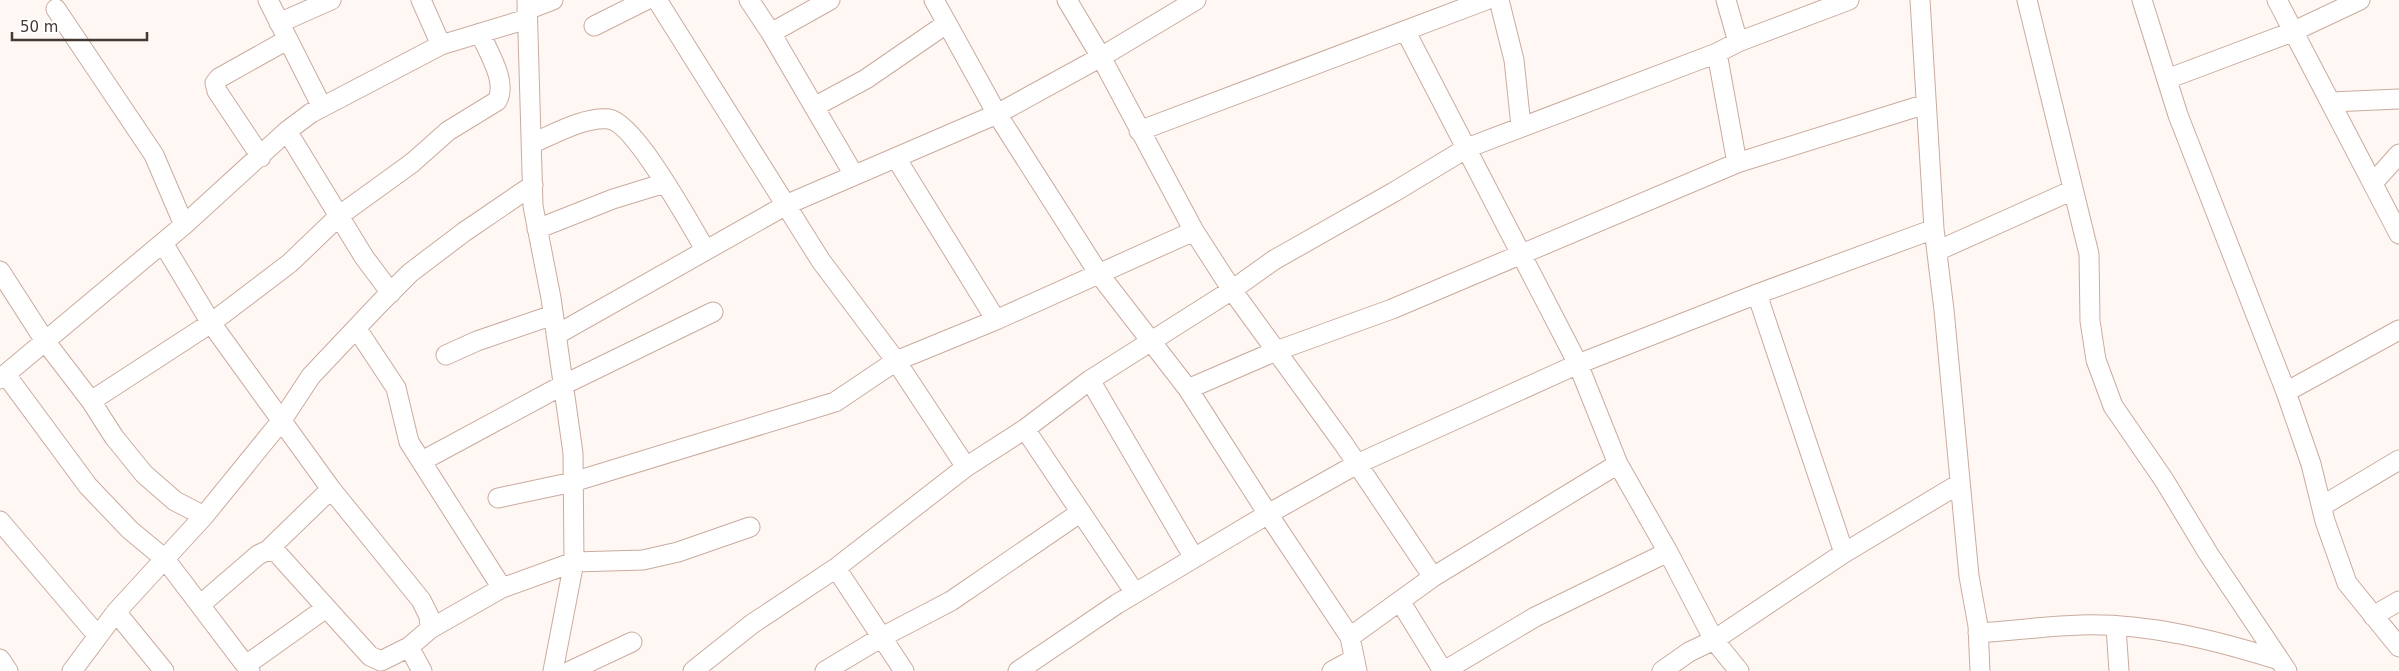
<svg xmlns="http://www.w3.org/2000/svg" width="2399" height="671" font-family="'DejaVu Sans',sans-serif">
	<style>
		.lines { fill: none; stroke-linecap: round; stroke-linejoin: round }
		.minor-casing { stroke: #caab9e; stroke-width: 21 }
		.minor { stroke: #fff; stroke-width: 19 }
	</style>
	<rect width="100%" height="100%" fill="#fef7f4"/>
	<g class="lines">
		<defs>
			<path id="minor" d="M268,0l54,107
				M421,0l20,45
				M527,0l6,206 18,92 22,155 1,109 -21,109
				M657,0l164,261 75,100 70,106
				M749,0l22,33 83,142
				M934,0l63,114 102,160 89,115 80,125 82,123 7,34
				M1067,0l34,57 93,174 38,59 111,153 90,134
				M1499,0l15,60 7,66
				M1726,0l12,42
				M1920,0l14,229 10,81 25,266 9,50 2,45
				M2027,0l62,254 1,67 6,39 17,46 51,74 44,73 79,118
				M2142,0l36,115 108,277 25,72 14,57 22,62 52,64
				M2277,0l122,234
				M56,9l98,146 30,70
				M527,10l26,-10
				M279,23l52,-23
				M594,26l52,-26
				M1406,32l172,332 40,100 50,88 46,88 25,31
				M771,33l59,-33
				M1717,53l20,110
				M2167,79l125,-47 68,-32
				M2331,102l68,-3
				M814,107l52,-28 80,-55
				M287,131l77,126 27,36
				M1139,131l347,-131
				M533,143c21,-9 53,-27 76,-24 26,4 81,105 96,130
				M261,157l-44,-66 -2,-8 4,-5 68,-38
				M896,158l100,162
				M2373,183l26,-29
				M537,229l76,-30 52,-16
				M1937,251l136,-61
				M0,271l45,70 46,60 23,36 30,37 31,27 29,15
				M1757,294l87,259
				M357,329l39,59 13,54 93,146
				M556,335l232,-131 209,-90 104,-57 95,-57
				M446,355l31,-14 76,-26
				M6,375l82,111 42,44 35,29 85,112
				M0,379l184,-154 103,-94 24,-18 130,-68 86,-26
				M1090,380l104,178
				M1188,389l88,-38 116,-42 345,-146 189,-59
				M2286,392l113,-62
				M91,401l120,-78 -48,-80
				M1025,429l110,164
				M422,461l141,-76 150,-73
				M498,498l75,-16 262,-80 61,-41 100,-41 198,-89
				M2322,506l77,-46
				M0,521l97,114
				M268,550l63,-61
				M836,568l68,103
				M1400,601l43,70
				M200,605l58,-50 10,-5 9,3 93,103 11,5 28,-14
				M116,612l48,59
				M2373,616l26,-15
				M2116,627l3,44
				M430,629l72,-41 72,-26 69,-2 35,-8 72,-25
				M1978,633c34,-2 68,-7 103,-8 67,-2 134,15 198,35
				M1350,637l83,-60 185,-113
				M0,659l8,12
				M246,665l80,-57
				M72,671l44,-59 88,-96 78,-96 29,-44 68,-72 31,-31 54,-41 69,-47
				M422,671l-13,-24 21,-18 -1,-13 -8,-16 -90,-111 -120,-166 79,-60 50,-48 72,-52 36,-32 49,-30c11,-19 -9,-49 -17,-68
				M570,671l62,-29
				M693,671l59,-47 84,-56 130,-101 59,-38 65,-49 142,-90 42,-30 120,-68 73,-44 250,-95 21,-11 111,-42
				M825,671l57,-34 69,-36 130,-89
				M1018,671l99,-67 151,-90 89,-50 221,-100 179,-70 177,-65
				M1332,671l22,-12
				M1444,671l91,-54 133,-65
				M1662,671l27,-19 25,-12 130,-87 115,-69"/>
		</defs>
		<use href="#minor" class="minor-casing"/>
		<use href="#minor" class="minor"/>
	</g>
	<path d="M12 32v8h135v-8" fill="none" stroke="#453833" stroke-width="2.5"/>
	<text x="20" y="32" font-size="15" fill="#453833" stroke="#ffffff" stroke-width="4" paint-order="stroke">50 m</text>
</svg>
